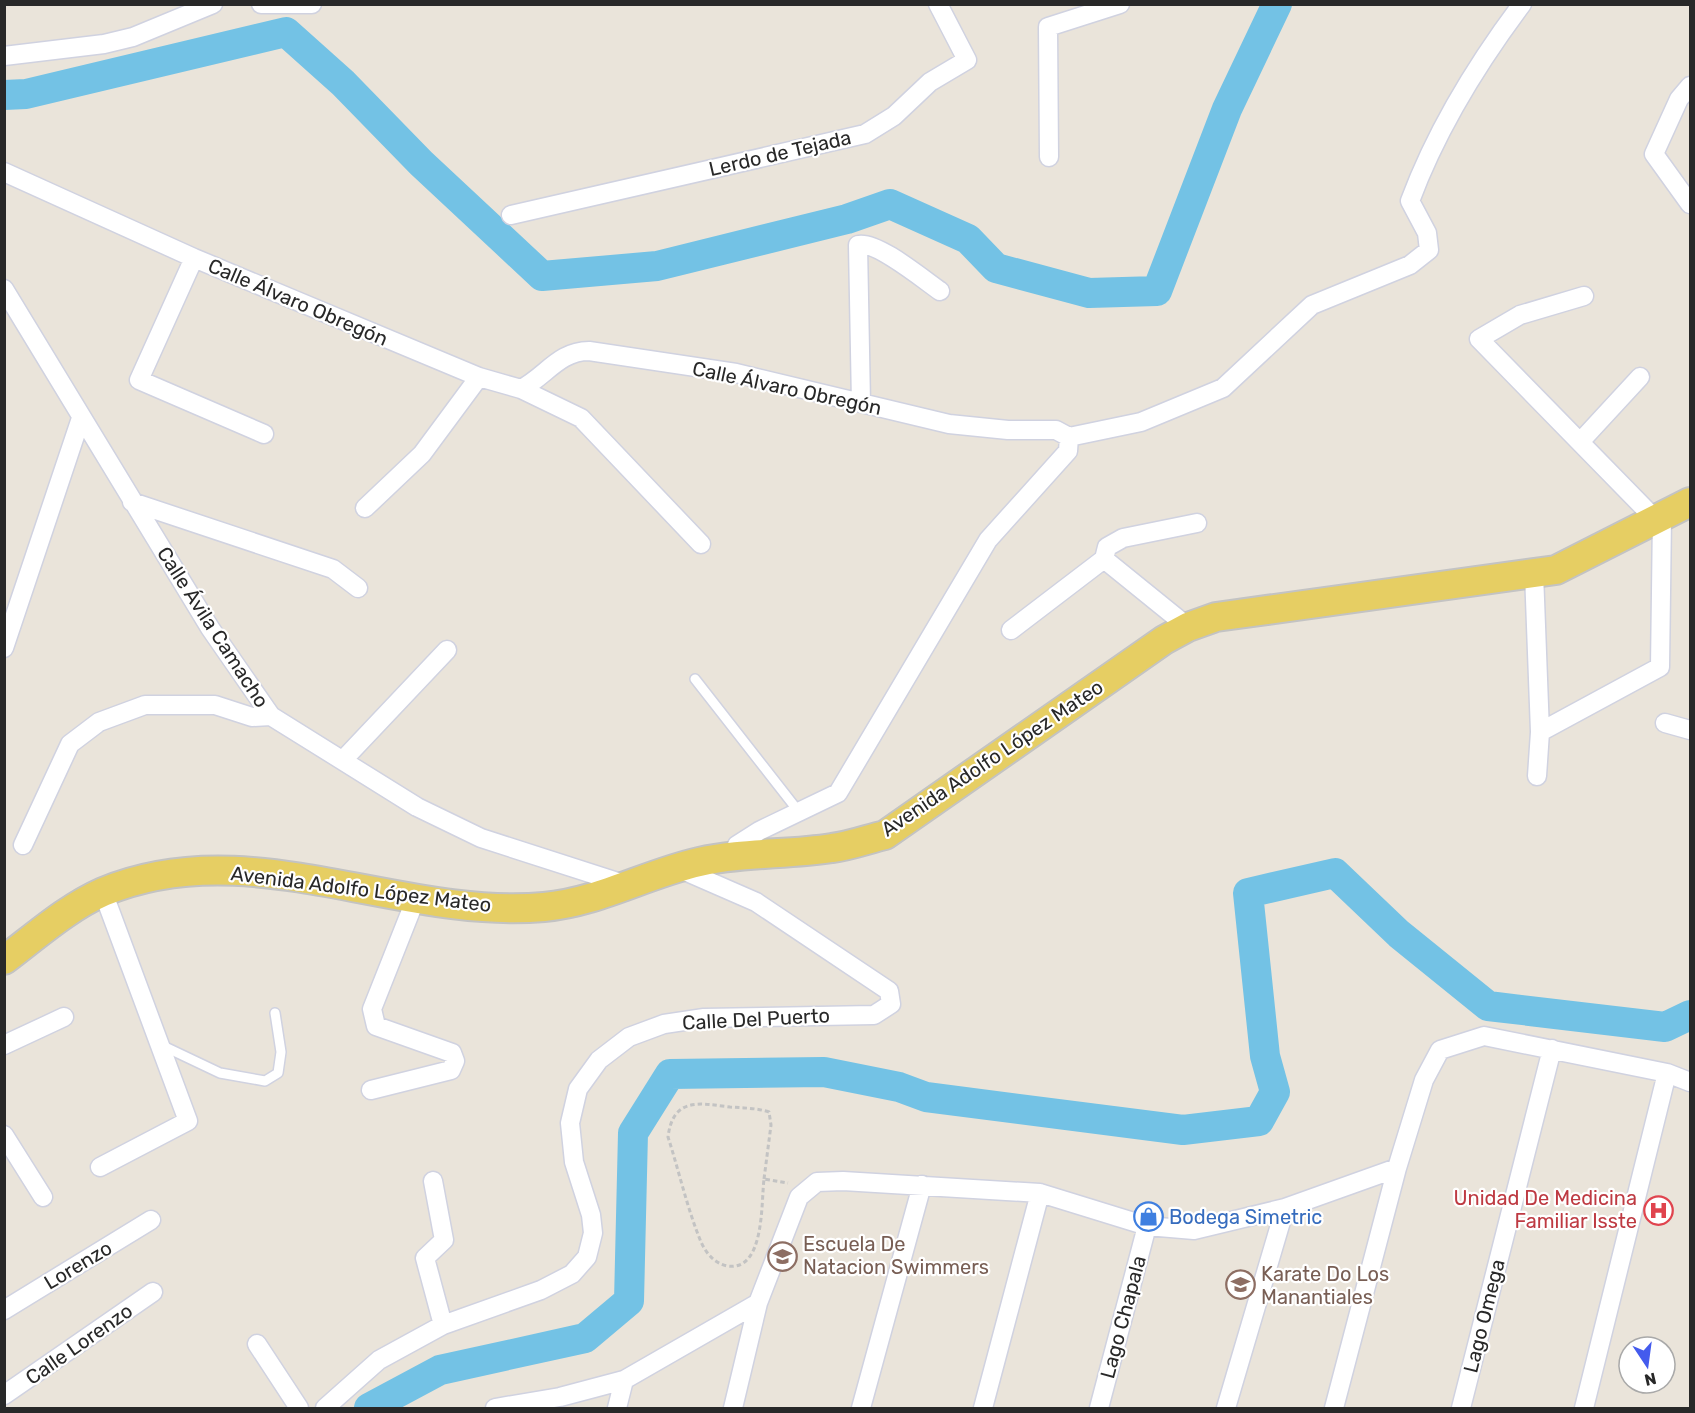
<svg xmlns="http://www.w3.org/2000/svg" width="1695" height="1413" font-family="Rubik,sans-serif">
	<style>
		.lines { fill: none; stroke-linecap: round; stroke-linejoin: round }
		.river { stroke: #73c2e5; stroke-width: 30 }
		.lane-casing { stroke: #d0d2e0; stroke-width: 12 }
		.street-casing { stroke: #d0d2e0; stroke-width: 21 }
		.primary-casing { stroke: #c3c3c3; stroke-width: 32 }
		.path { stroke: #c3c3c3; stroke-width: 3; stroke-dasharray: 4.5 3; stroke-linecap: butt }
		.lane { stroke: #fff; stroke-width: 9 }
		.street { stroke: #fff; stroke-width: 18 }
		.primary { stroke: #e6ce63; stroke-width: 28 }
		.labels { text-anchor: middle; dominant-baseline: central; stroke-width: 4.5; stroke-linejoin: round; paint-order: stroke }
		.street-label { font-size: 20px; fill: #282828; stroke: #fff }
		.health-label { font-size: 20px; fill: #be3a42; stroke: #fff; text-anchor: end }
		.shop-label { font-size: 20px; fill: #366cbe; stroke: #fff; text-anchor: start }
		.education-label { font-size: 20px; fill: #785e54; stroke: #fff; text-anchor: start }
	</style>
	<rect width="100%" height="100%" fill="#eae4da"/>
	<g class="lines">
		<path class="river" d="M4,95l22,-1 260,-62 57,51 78,80 121,113 115,-10 190,-47 43,-15 78,35 28,29 93,25 68,-2 70,-182 50,-105
			M369,1408l71,-38 145,-32 44,-37 4,-168 37,-59 154,-2 75,15 27,10 257,33 76,-9 16,-29 -10,-36 -17,-163 87,-20 64,61 89,72 177,21 25,-12"/>
		<defs>
			<path id="lane" d="M695,679l104,133
				M161,1045l59,28 45,8 13,-8 3,-21 -6,-39"/>
			<path id="street" d="M261,4h51
				M4,56l100,-12 29,-7 80,-33
				M1690,86l-11,13 -25,55 36,50
				M1049,157l-1,-130 72,-23
				M4,172l190,86 285,119 42,12 60,29 120,126
				M511,215l354,-81 29,-18 36,-34 37,-22 -29,-56
				M194,258l-55,122 125,54
				M4,289l206,339 61,88 146,91 64,31 146,47
				M1584,296l-64,19 -41,24 177,181
				M521,389c25,-13 38,-38 68,-38l147,22 213,51 59,6h48l13,7
				M861,403l-3,-158c18,-5 66,35 82,46
				M1069,437l72,-15 82,-34 89,-83 98,-40 19,-15 -2,-17 -17,-32c26,-70 67,-137 112,-197
				M1580,442l60,-65
				M132,502l201,67 25,19
				M365,508l57,-54 57,-77
				M1104,559l84,68
				M1534,573l6,159 -3,44
				M1011,630l93,-71 3,-12 16,-9 74,-15
				M4,648l77,-230
				M1665,723l25,7
				M1540,732l120,-65 2,-150
				M343,760l104,-110
				M23,845l47,-101 29,-22 46,-17h70l37,12 19,-1
				M736,858l1,-13 22,-14 79,-38 150,-253 80,-89 1,-14
				M4,1045l60,-28
				M371,1090l80,-20 4,-9 -3,-8 -76,-27 -4,-17 44,-111
				M4,1135l39,62
				M100,1167l88,-46 -85,-229
				M433,1181l11,59 -19,18 18,67
				M4,1310l147,-90
				M257,1344l42,64
				M4,1395l149,-103
				M325,1408l54,-48 64,-35 98,-35 31,-16 15,-17 6,-24 -2,-18 -17,-53 -4,-39 8,-34 21,-29 30,-23 35,-13 40,-6 170,-3 17,-11 -2,-13 -133,-89 -78,-34
				M495,1408l65,-11 64,-17 134,-77 41,-106 18,-15 26,-1 197,12 107,33 47,4 91,-22 112,-40
				M617,1408l7,-28
				M733,1408l25,-105
				M861,1408l61,-223
				M983,1408l57,-215
				M1099,1408l48,-182
				M1226,1408l59,-200
				M1334,1408l63,-240 27,-88 16,-30 44,-14 183,37 23,9
				M1461,1408l91,-359
				M1584,1408l83,-335"/>
			<path id="primary" d="M4,960c32,-24 63,-52 99,-68 145,-61 294,28 441,15 55,-5 102,-33 155,-45 42,-10 89,-7 133,-14 18,-2 36,-9 53,-13l279,-195 24,-13 28,-10 340,-47 134,-68"/>
		</defs>
		<use href="#lane" class="lane-casing"/>
		<use href="#street" class="street-casing"/>
		<use href="#primary" class="primary-casing"/>
		<path class="path" d="M764,1179l7,-54 -2,-13c-12,-4 -26,-4 -39,-5 -31,-4 -57,-10 -62,30 11,34 19,71 33,105 5,11 13,21 26,24 38,6 34,-63 37,-87l24,4"/>
		<use href="#lane" class="lane"/>
		<use href="#street" class="street"/>
		<use href="#primary" class="primary"/>
	</g>
	<defs>
		<symbol id="hospital-ring" viewBox="-11 -11 22 22"><circle r="9.5" fill="#fff" stroke="#e0444e" stroke-width="1.5"/><path d="M-5-5h3v3.5h4V-5h3V5h-3V1.5h-4V5h-3Z" fill="#e0444e"/></symbol>
		<symbol id="shop-ring" viewBox="-11 -11 22 22"><circle r="9.5" fill="#fff" stroke="#3f7fe0" stroke-width="1.5"/><path d="M-5-2.5h2.3a2.7 3.5 0 0 1 5.4 0H5L5.5 6h-11ZM-1.5-2.5h3a1.5 2.3 0 0 0-3 0Z" fill="#3f7fe0"/></symbol>
		<symbol id="school-ring" viewBox="-11 -11 22 22"><circle r="9.5" fill="#fff" stroke="#8d6e63" stroke-width="1.5"/><path d="M0-5L7-2L0 1L-7-2ZM-4 1L0 2.5L4 1V4Q0 6-4 4Z" fill="#8d6e63"/></symbol>
	</defs>
	<g fill-rule="evenodd">
		<use href="#hospital-ring" x="1642" y="1194" width="33" height="33"/>
		<use href="#shop-ring" x="1132" y="1200" width="33" height="33"/>
		<use href="#school-ring" x="766" y="1240" width="33" height="33"/>
		<use href="#school-ring" x="1224" y="1268" width="33" height="33"/>
	</g>
	<g class="labels">
		<g class="street-label">
			<text transform="translate(780 153) rotate(-13)">Lerdo de Tejada</text>
			<text transform="translate(298 302) rotate(23)">Calle Álvaro Obregón</text>
			<text transform="translate(787 388) rotate(12)">Calle Álvaro Obregón</text>
			<text transform="translate(213 627) rotate(57)">Calle Ávila Camacho</text>
			<text transform="translate(992 758) rotate(-34)">Avenida Adolfo López Mateo</text>
			<text transform="translate(361 889) rotate(7)">Avenida Adolfo López Mateo</text>
			<text transform="translate(756 1019) rotate(-3)">Calle Del Puerto</text>
			<text transform="translate(78 1265) rotate(-31)">Lorenzo</text>
			<text transform="translate(1484 1316) rotate(-76)">Lago Omega</text>
			<text transform="translate(1123 1317) rotate(-75)">Lago Chapala</text>
			<text transform="translate(79 1344) rotate(-35)">Calle Lorenzo</text>
		</g>
		<g class="health-label">
			<text x="1637" y="1198">Unidad De Medicina<tspan x="1637" dy="23">Familiar Isste</tspan></text>
		</g>
		<g class="shop-label">
			<text x="1169" y="1217">Bodega Simetric</text>
		</g>
		<g class="education-label">
			<text x="803" y="1244">Escuela De<tspan x="803" dy="23">Natacion Swimmers</tspan></text>
			<text x="1261" y="1274">Karate Do Los<tspan x="1261" dy="23">Manantiales</tspan></text>
		</g>
	</g>
	<rect width="1695" height="1413" fill="none" stroke="#282828" stroke-width="12"/>
	<g transform="translate(1647 1365) rotate(167)"><circle r="28" fill="#ffffff" stroke="#a9a9a9" stroke-width="1.5"/>
	<path d="M0-4.5L10 22L0 15L-10 22Z" fill="#445bed"/>
	<text y="-9" font-size="16" font-weight="bold" text-anchor="middle" fill="#282828">N</text>
	</g>
</svg>
